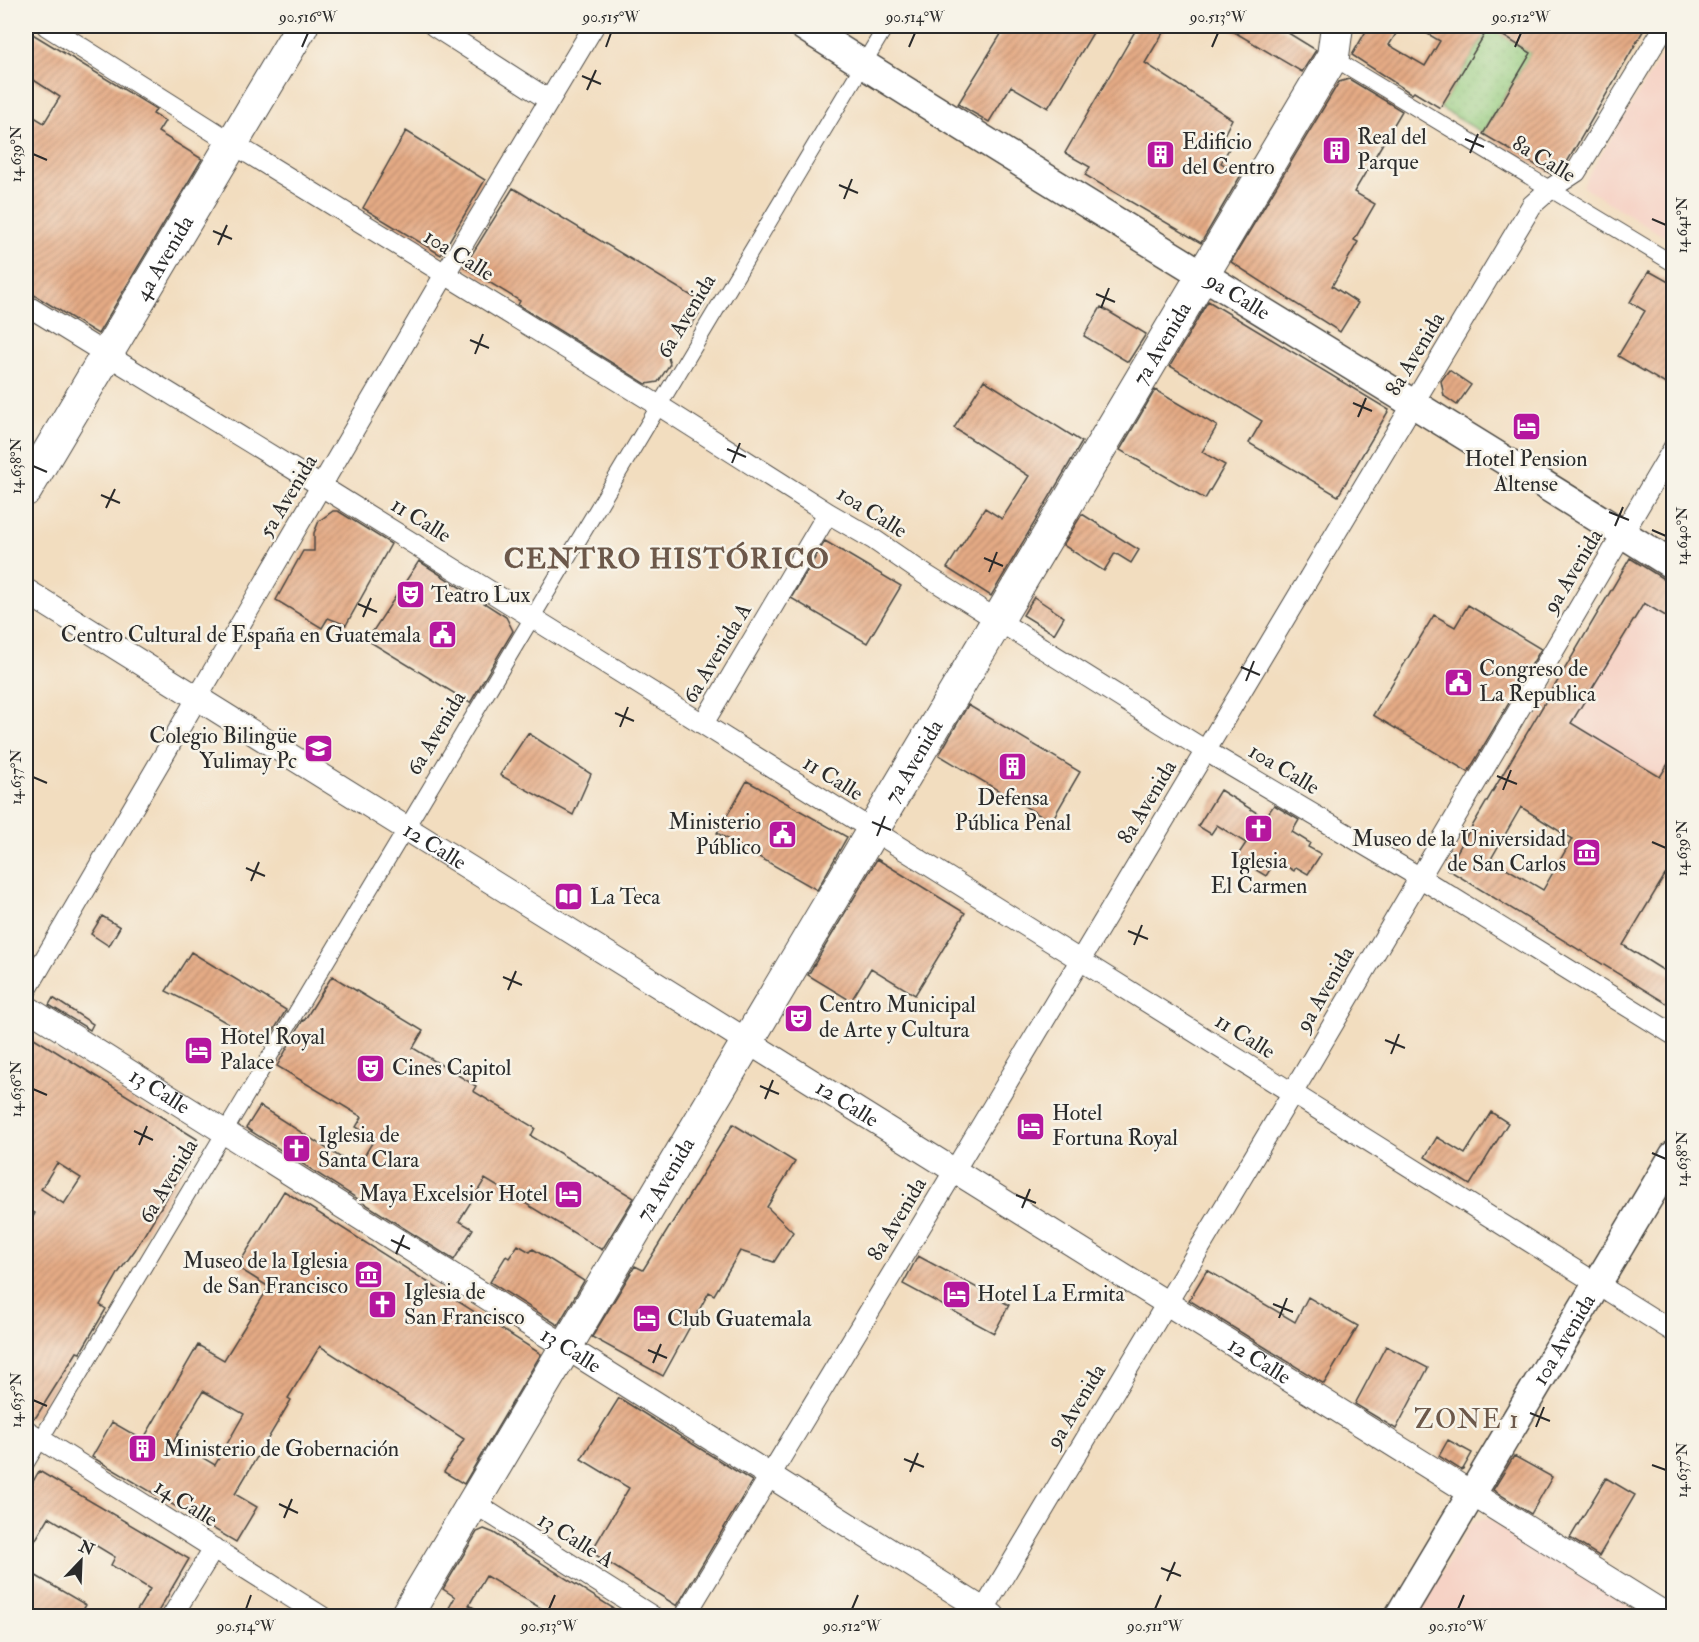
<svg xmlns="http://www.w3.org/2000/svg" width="1699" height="1642" font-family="'IM FELL Double Pica',serif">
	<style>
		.built { fill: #f6d2c5 }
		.park { fill: url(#park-dots); stroke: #5f7b54; stroke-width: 1.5 }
		.building { fill: url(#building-hatch); fill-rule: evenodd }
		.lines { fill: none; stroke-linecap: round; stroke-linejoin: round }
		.pedestrian-casing { stroke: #494641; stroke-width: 17 }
		.minor-casing { stroke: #494641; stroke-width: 22 }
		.tertiary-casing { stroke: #494641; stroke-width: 26 }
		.secondary-casing { stroke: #494641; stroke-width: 31 }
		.primary-casing { stroke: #494641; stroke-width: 34 }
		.pedestrian { stroke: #fff; stroke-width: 15 }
		.minor { stroke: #fff; stroke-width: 20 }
		.tertiary { stroke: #fff; stroke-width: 24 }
		.secondary { stroke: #fff; stroke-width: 28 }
		.primary { stroke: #fff; stroke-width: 32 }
		.ticks { fill: none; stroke: #2b2b2b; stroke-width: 2 }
		.labels { text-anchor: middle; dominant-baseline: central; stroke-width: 5; stroke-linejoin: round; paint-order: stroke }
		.poi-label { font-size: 22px; fill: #2b2b2b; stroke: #f7f3e8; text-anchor: start }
		.street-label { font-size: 22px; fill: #2b2b2b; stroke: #f7f3e8 }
		.quarter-label { font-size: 26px; letter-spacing: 1.5px; fill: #6c584a; stroke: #f7f3e8 }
		.district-label { font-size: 28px; font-weight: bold; letter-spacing: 1.5px; fill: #6c584a; stroke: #f7f3e8 }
		.neatline { fill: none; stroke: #2b2b2b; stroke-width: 2 }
		.ticks-label { font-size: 15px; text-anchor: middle; fill: #2b2b2b }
	</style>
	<defs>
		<pattern id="park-dots" width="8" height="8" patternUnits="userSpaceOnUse" patternTransform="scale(1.5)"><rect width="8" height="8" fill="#93cb7d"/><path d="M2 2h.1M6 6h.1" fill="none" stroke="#7fae6c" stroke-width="1.8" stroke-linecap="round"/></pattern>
		<pattern id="building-hatch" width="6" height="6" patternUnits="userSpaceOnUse" patternTransform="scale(1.5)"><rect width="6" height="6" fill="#e5ab85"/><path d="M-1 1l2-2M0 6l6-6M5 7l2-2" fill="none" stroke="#ba8b6d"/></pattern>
	</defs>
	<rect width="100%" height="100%" fill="#f7f3e8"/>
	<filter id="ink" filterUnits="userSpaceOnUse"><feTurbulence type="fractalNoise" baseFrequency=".0167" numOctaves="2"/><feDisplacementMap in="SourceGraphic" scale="12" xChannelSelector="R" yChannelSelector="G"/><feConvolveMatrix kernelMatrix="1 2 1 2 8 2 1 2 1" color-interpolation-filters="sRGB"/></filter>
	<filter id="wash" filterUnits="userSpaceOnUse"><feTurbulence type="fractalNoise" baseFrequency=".008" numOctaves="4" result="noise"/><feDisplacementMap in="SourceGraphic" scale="24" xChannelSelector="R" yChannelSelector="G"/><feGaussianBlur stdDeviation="1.35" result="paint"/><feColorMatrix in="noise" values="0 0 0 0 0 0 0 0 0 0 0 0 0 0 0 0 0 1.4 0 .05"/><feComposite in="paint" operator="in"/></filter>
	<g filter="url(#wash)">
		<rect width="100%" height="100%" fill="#f2ddbf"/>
		<path class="built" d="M1673,37v205l-91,-56z
			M1634,553l39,25v246l-146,-91z
			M1488,1518l158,98h-230l56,-94z"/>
		<path class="park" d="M1489,27l42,26 -48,80 -43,-25z"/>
		<g id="blocks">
			<path class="building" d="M1006,26h91l-49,82 -37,-22 -22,36 -31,-18z
				M1138,26h29l-22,37 87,56 -11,22 9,6 -9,16 20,12 -40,68 -116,-68 5,-8 -25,-14z
				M1224,26h53l39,24 -14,22z
				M1369,26h32l-12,19 36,21 15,-25 -26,-15h232l-80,138 -15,10 -68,-40 48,-81 -42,-26 -49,81 -26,-16 -2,2 -60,-39z
				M26,30l130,79 -3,5 12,7 -7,11 44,27 -104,175 -72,-44v-12l5,-9 -5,-3v-154l18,11 16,-26 -34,-22z
				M1349,79l53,32 -48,81 21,12 -21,36 4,2 -26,44 26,17 -18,29 -109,-70 108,-180z
				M406,131l79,49 -44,75 -78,-47z
				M513,188l192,116 -14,22 -11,3 -14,22 4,13 -12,18 -12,2 -128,-79 2,-4 -56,-34z
				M1649,271l25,14v104l-56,-33 27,-45 -15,-9z
				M1208,301l181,109 -51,86 -89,-53 13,-22 -92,-55z
				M1101,307l45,27 -18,28 -44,-26z
				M1449,370l22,15 -14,20 -13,-9 -3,-15z
				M984,380l98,62 -91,154 -44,-28 38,-60 17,11 27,-43 -75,-48z
				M1155,390l62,36 -15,26 23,13 -20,34 -85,-49z
				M333,511h5l53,33 -45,81 -18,-7 -6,10 -46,-28 27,-49h11v-18l5,-12z
				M1082,514l57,36 -8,13 -16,-10 -11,18 -41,-26z
				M825,541l76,45 -34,57 -76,-45z
				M1630,558l35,22 9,2v39l-30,-18 -73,120 89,54 14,-23v126l-9,-5 -42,70 51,32v31l-227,-139zM1521,807l51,32 -29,51 -52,-31z
				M419,561l87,56 7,14 -43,72 -103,-63z
				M1034,597l30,20 -10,17 -31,-19z
				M1468,605l73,44 -73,123 -95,-57 61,-100 21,12z
				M968,705l112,67 -29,50 -112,-67z
				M528,733l63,41 -18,41 -73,-40z
				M747,781l100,56 -30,53 -100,-57z
				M1220,790l45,28 9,-13 25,15 -7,12 18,11 -2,4 13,7 -13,20 -12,-7 -2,4 -18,-11 -10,16 -30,-18 10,-15 -29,-18 -6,9 -13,-8z
				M877,859l88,54 -50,82 -44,-27 -20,33 -43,-26z
				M102,916l18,11 -11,19 -18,-12z
				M191,952l95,58 -21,35 -57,-33 -42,-21z
				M332,976l91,55 -10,17 63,38 -3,5 62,37 -4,8 103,62 -32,52 -117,-71 -26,42 14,8 -19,31 -208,-132 14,-22 97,62 18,-30 -19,-11 6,-10 -85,-51 26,-46 1,1z
				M53,998l40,26 -3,6 -41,-25z
				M26,1033l171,106 1,7 -63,104 -16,22 -19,33 6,4 -26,44 -3,-1 -41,65 -7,2 -3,-1v-188l9,-17 -7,-4 -2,4zM57,1163l24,15 -17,26 -23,-15z
				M1491,1112l17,11 -38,62 -45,-28 12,-20 28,17z
				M733,1124l62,38 -28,45 26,25 -19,30 -34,-11 -26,44 -5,-3 -46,84 -71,-39 43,-71 8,4z
				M284,1191l257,163 -77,130 -20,-12 20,-33 -144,-93 -32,52 3,2 -56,94 22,13 -21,35 -144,-85 20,-35 31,18 55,-95 26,15 45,-73 -32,-20zM203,1391l41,23 -29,51 -41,-24z
				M518,1245l12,7 3,-3 51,32 -26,44 -68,-43 16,-26 3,2z
				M918,1256l91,49 -15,28 -91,-49z
				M1207,1270l88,52 13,-25 50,29 -34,58 -135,-84z
				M1386,1346l42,22 -32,61 -41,-25z
				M619,1398l133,83 -75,125 -86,-54 38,-64 -48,-29z
				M1448,1440l24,13 -9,16 -2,1 -22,-14z
				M1514,1456l38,21 -21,37 -38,-24z
				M39,1471l150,88 -34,58h-22l17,-28 -39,-24 4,-8 -66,-40 -23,39v-62z
				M1606,1478l29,17 -36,61 -29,-18z
				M484,1529l10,4 133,84h-71l-70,-41 -17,29 20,12h-45l11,-20 -12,-8 34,-57z
				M26,1570l60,35 -7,12h-53z"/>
		</g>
	</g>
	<g filter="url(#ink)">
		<use href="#blocks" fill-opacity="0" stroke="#494641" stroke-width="1.5"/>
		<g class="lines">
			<defs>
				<path id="pedestrian" d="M1334,51l9,13 331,200
					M26,1464l860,-1438"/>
				<path id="minor" d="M47,26l185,117 426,262 170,108 45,26 51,35 282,177 213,126 255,158
					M434,26l115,74
					M26,305l295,181 382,238 971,608
					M703,724l125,-211
					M26,991l419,-717 149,-248
					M26,1430l295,186
					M474,1503l178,113
					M172,1616l42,-68
					M685,1616l259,-428 588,-983 18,-16 26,-17 89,-146
					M980,1616l332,-556 362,-613"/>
				<g id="tertiary">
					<path id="s1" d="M26,591l1642,1025"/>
					<path id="s2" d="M26,1007l967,609"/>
				</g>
				<g id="secondary">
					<path id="s3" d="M803,26c288,184 582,357 871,540"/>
					<path id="s4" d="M1399,1616l275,-461"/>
				</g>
				<g id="primary">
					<path id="s5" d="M26,490l276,-464"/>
					<path id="s6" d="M406,1616l927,-1560 4,-30"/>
				</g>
			</defs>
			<use href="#pedestrian" class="pedestrian-casing"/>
			<use href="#minor" class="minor-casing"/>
			<use href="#tertiary" class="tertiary-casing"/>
			<use href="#secondary" class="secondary-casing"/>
			<use href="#primary" class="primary-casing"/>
			<use href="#pedestrian" class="pedestrian"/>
			<use href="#minor" class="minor"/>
			<use href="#tertiary" class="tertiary"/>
			<use href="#secondary" class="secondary"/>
			<use href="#primary" class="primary"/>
		</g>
	</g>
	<path class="ticks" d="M302,47l6,-14M606,47l5,-14M909,47l6,-14M1212,47l6,-14M1515,47l6,-14M582,76l19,8M587,90l9,-20M1465,139l19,8M1470,153l8,-19M33,154l14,6M839,185l19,8M844,199l8,-20M1652,219l14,6M213,231l19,8M218,245l9,-20M1096,294l19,8M1101,308l8,-20M470,340l19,8M475,354l8,-20M1353,403l19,8M1358,417l8,-19M727,449l19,8M732,463l8,-20M33,466l14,6M101,495l19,8M106,508l9,-19M1609,512l20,8M1615,526l8,-19M1652,530l14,6M984,558l19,8M989,572l8,-20M358,604l19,8M363,617l8,-19M1241,667l19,8M1246,681l8,-20M615,713l19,8M620,727l8,-20M1497,776l20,8M33,777l14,6M1503,790l8,-20M872,822l19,8M877,836l8,-20M1652,842l14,6M246,868l19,8M251,881l8,-19M1128,931l20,8M1134,945l8,-20M503,977l19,8M508,990l8,-19M1385,1040l20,8M1391,1054l8,-20M760,1086l19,8M33,1089l14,6M765,1099l8,-19M134,1131l19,9M139,1145l8,-19M1652,1153l14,6M1016,1195l20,8M1022,1208l8,-19M391,1240l19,9M396,1254l8,-19M1273,1304l20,8M1279,1318l8,-20M648,1350l19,8M653,1363l8,-19M33,1400l14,6M1530,1413l20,8M1536,1427l8,-20M904,1459l20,8M1652,1465l14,5M910,1472l8,-19M279,1504l19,9M284,1518l8,-19M1161,1568l20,8M1167,1581l8,-19M246,1609l5,-14M549,1609l6,-14M852,1609l6,-14M1155,1609l6,-14M1458,1609l6,-14"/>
	<defs>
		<symbol id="building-square" viewBox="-11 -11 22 22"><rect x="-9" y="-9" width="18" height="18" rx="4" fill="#b5179e" stroke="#f7f3e8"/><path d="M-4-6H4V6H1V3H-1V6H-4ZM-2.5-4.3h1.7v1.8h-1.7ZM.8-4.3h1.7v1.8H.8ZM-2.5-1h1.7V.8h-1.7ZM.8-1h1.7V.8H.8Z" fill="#fff"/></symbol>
		<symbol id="hotel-square" viewBox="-11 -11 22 22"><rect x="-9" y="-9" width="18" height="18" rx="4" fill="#b5179e" stroke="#f7f3e8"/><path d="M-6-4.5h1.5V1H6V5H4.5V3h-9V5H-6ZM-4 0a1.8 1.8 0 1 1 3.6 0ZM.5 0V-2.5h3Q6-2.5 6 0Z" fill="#fff"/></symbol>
		<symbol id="theatre-square" viewBox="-11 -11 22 22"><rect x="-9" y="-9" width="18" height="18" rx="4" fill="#b5179e" stroke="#f7f3e8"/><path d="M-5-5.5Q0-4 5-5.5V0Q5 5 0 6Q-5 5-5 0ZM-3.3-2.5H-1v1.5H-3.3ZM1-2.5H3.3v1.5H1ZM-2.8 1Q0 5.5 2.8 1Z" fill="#fff"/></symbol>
		<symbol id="civic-square" viewBox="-11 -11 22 22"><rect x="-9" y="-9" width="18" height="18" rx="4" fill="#b5179e" stroke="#f7f3e8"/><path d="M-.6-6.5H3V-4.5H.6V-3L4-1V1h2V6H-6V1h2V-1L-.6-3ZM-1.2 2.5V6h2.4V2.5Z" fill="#fff"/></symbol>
		<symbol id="school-square" viewBox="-11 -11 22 22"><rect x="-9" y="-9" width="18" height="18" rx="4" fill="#b5179e" stroke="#f7f3e8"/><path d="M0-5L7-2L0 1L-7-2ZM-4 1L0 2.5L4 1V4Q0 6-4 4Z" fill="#fff"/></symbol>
		<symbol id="church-square" viewBox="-11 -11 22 22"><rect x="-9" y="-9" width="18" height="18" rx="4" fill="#b5179e" stroke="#f7f3e8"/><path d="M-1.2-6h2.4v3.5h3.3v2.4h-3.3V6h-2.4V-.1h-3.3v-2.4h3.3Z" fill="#fff"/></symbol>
		<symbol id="museum-square" viewBox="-11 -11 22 22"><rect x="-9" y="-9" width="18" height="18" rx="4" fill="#b5179e" stroke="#f7f3e8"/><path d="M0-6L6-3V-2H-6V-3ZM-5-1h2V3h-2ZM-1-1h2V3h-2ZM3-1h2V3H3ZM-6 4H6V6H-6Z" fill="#fff"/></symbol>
		<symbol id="library-square" viewBox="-11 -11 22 22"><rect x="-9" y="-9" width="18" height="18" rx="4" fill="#b5179e" stroke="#f7f3e8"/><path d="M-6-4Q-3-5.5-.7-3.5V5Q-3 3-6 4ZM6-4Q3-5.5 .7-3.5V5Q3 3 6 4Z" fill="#fff"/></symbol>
	</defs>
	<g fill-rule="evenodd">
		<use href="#building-square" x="1320" y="134" width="33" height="33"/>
		<use href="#building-square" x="1144" y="138" width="33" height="33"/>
		<use href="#hotel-square" x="1510" y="410" width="33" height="33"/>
		<use href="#theatre-square" x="394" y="578" width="33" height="33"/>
		<use href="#civic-square" x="426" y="618" width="33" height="33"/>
		<use href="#civic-square" x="1442" y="666" width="33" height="33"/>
		<use href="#school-square" x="302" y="732" width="33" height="33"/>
		<use href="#building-square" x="996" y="750" width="33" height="33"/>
		<use href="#church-square" x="1242" y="812" width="33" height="33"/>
		<use href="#civic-square" x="766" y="818" width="33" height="33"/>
		<use href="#museum-square" x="1570" y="836" width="33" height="33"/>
		<use href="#library-square" x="552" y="880" width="33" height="33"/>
		<use href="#theatre-square" x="782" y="1002" width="33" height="33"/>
		<use href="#hotel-square" x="182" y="1034" width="33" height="33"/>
		<use href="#theatre-square" x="354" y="1052" width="33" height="33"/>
		<use href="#hotel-square" x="1014" y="1110" width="33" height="33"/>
		<use href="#church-square" x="280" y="1132" width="33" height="33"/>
		<use href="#hotel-square" x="552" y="1178" width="33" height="33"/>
		<use href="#museum-square" x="352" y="1258" width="33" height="33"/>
		<use href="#hotel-square" x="940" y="1278" width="33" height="33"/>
		<use href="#church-square" x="366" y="1288" width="33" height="33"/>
		<use href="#hotel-square" x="630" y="1302" width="33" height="33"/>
		<use href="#building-square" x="126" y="1432" width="33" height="33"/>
	</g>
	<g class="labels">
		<g class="poi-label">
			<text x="1357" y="137">Real del<tspan x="1357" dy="25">Parque</tspan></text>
			<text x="1182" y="142">Edificio<tspan x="1182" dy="25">del Centro</tspan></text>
			<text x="1526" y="459" text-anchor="middle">Hotel Pension<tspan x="1526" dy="25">Altense</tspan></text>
			<text x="431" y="595">Teatro Lux</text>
			<text x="421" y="635" text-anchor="end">Centro Cultural de España en Guatemala</text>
			<text x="1479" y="669">Congreso de<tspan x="1479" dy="25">La Republica</tspan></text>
			<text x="297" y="736" text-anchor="end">Colegio Bilingüe<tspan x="297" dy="25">Yulimay Pc</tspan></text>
			<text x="1013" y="798" text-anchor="middle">Defensa<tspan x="1013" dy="25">Pública Penal</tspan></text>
			<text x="761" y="822" text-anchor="end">Ministerio<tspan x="761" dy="25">Público</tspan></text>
			<text x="1566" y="839" text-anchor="end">Museo de la Universidad<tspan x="1566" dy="25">de San Carlos</tspan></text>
			<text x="1259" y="861" text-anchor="middle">Iglesia<tspan x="1259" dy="25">El Carmen</tspan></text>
			<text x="590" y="897">La Teca</text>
			<text x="819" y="1005">Centro Municipal<tspan x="819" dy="25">de Arte y Cultura</tspan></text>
			<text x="220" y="1037">Hotel Royal<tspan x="220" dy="25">Palace</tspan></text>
			<text x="392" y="1068">Cines Capitol</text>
			<text x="1052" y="1113">Hotel<tspan x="1052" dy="25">Fortuna Royal</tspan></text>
			<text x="318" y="1135">Iglesia de<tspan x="318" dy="25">Santa Clara</tspan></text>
			<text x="548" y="1194" text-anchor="end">Maya Excelsior Hotel</text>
			<text x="348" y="1261" text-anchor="end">Museo de la Iglesia<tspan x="348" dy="25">de San Francisco</tspan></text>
			<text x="404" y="1292">Iglesia de<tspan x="404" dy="25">San Francisco</tspan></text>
			<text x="977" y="1294">Hotel La Ermita</text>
			<text x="667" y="1319">Club Guatemala</text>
			<text x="163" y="1449">Ministerio de Gobernación</text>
		</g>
		<g class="street-label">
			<text transform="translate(1544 159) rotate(31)">8a Calle</text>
			<text transform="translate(459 255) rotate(32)">10a Calle</text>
			<text stroke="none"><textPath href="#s5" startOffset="270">4a Avenida</textPath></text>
			<text stroke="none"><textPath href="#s3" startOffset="512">9a Calle</textPath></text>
			<text transform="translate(686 316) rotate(-59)">6a Avenida</text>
			<text stroke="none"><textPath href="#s6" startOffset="1480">7a Avenida</textPath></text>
			<text transform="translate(1415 354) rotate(-59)">8a Avenida</text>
			<text transform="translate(288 496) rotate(-59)">5a Avenida</text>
			<text transform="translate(872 512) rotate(32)">10a Calle</text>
			<text transform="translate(421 520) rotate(32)">11 Calle</text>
			<text transform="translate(1573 571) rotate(-59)">9a Avenida</text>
			<text transform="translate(717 653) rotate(-59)">6a Avenida A</text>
			<text transform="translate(436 733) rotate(-59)">6a Avenida</text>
			<text stroke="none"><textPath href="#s6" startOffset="994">7a Avenida</textPath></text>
			<text transform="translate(1284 769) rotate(31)">10a Calle</text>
			<text transform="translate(833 778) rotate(32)">11 Calle</text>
			<text transform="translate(1147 802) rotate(-59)">8a Avenida</text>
			<text stroke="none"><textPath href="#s1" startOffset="482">12 Calle</textPath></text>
			<text transform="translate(1325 989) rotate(-60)">9a Avenida</text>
			<text transform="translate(1245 1036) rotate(32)">11 Calle</text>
			<text stroke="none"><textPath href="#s2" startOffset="158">13 Calle</textPath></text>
			<text stroke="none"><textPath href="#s1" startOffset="968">12 Calle</textPath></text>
			<text stroke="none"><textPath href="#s6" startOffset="508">7a Avenida</textPath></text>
			<text transform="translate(168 1181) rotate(-59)">6a Avenida</text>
			<text transform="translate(897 1219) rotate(-59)">8a Avenida</text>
			<text stroke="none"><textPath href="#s4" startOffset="322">10a Avenida</textPath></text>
			<text stroke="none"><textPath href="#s2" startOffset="644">13 Calle</textPath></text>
			<text stroke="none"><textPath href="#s1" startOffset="1454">12 Calle</textPath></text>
			<text transform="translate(1076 1406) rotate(-59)">9a Avenida</text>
			<text transform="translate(186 1503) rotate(32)">14 Calle</text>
			<text transform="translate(576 1540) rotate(32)">13 Calle A</text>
		</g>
		<g class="quarter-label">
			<text x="1467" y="1420">ZONE 1</text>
		</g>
		<g class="district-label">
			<text x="667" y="559">CENTRO HISTÓRICO</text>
		</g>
	</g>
	<rect width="1699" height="1642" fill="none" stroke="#f7f3e8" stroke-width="66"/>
	<g transform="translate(81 1561) rotate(23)" stroke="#f7f3e8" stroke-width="4.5" paint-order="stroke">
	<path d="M0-4.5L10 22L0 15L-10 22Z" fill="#2b2b2b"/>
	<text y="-9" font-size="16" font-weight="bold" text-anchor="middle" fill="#2b2b2b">N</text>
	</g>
	<rect x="33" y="33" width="1633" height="1576" class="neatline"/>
	<g class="ticks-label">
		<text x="308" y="22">90.516°W</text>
		<text x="611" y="22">90.515°W</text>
		<text x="915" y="22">90.514°W</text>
		<text x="1218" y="22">90.513°W</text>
		<text x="1521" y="22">90.512°W</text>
		<text transform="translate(16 154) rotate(-90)" y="5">14.639°N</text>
		<text transform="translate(1682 225) rotate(-90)" y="5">14.641°N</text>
		<text transform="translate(16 466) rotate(-90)" y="5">14.638°N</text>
		<text transform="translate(1682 536) rotate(-90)" y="5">14.640°N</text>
		<text transform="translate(16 777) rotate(-90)" y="5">14.637°N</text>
		<text transform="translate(1682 848) rotate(-90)" y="5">14.639°N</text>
		<text transform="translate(16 1089) rotate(-90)" y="5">14.636°N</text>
		<text transform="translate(1682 1159) rotate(-90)" y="5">14.638°N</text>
		<text transform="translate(16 1400) rotate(-90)" y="5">14.635°N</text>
		<text transform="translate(1682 1470) rotate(-90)" y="5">14.637°N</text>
		<text x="246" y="1631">90.514°W</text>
		<text x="549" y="1631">90.513°W</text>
		<text x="852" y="1631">90.512°W</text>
		<text x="1155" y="1631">90.511°W</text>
		<text x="1458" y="1631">90.510°W</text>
	</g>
</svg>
